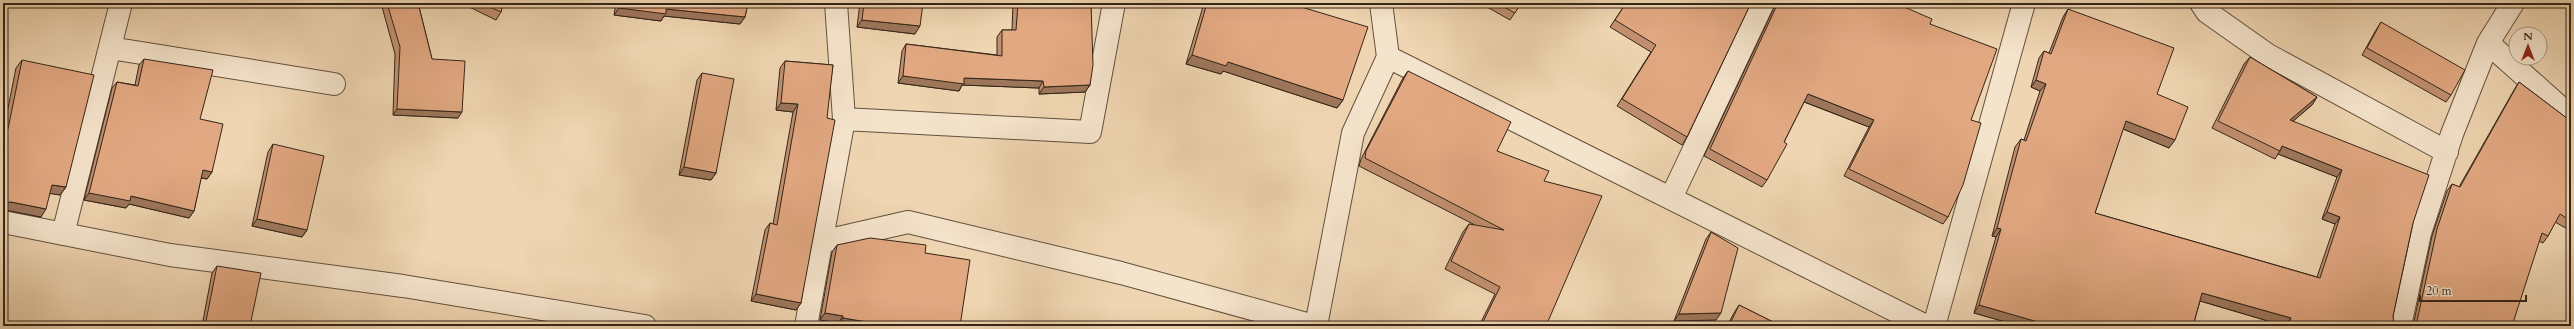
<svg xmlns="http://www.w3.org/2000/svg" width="2574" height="329" font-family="Cardo,serif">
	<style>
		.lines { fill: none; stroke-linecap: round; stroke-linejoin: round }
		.minor-casing { stroke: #62513e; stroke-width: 24 }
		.minor { stroke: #f5e4cc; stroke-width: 22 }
		.wall { fill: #c29070; stroke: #332518 }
		.shaded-wall { fill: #9e765b; stroke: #332518 }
		.building { fill: #e2a882; stroke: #332518 }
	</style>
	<rect width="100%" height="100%" fill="#efd5b1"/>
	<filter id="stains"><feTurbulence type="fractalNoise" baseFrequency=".005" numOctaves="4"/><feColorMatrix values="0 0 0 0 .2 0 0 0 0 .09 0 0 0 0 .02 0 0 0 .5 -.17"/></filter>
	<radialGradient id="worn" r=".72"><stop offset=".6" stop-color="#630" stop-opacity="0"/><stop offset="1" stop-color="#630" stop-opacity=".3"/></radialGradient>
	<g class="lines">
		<defs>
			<path id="minor" d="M1381,3l7,54 538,269
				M2201,3l6,9 61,43 179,97
				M2513,3l-25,40 83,74
				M110,48l224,36
				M844,119l246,13 24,-129
				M1671,198l92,-195
				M3,222l167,33 233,31 242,40
				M63,234l58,-231
				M821,242l87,-20 213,51 193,53
				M806,326l38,-207 -8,-116
				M1316,326l37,-193 35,-76
				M1934,326l90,-323
				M2400,326l20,-93 32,-99 36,-91"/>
		</defs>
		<use href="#minor" class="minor-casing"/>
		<use href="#minor" class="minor"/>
	</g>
	<path class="wall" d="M381,3h37l14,56 26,59 -65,-3 2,-61z
		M461,3h42l-2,9 -5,8z
		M616,3h132l-3,14 -5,7 -76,-8 -3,5 -47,-6z
		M860,3h63l-8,31 -58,-7z
		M1013,3h78l-1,82 -5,7 -46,2v-6l-77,-3 -3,6 -61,-8 4,-32 4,-7 91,11v-18l5,-7h10z
		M1204,3h84l55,97 -6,8 -114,-37 -2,3 -35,-10z
		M1480,3h41l-11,17z
		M1626,3h125l-64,134 -5,8 -65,-39 34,-54 -41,-25z
		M1774,3h121l35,21 41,96 -23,97 -5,7 -99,-48 25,-49 -65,-25 -20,40 -17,38 -5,7 -58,-31 70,-148z
		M2068,9l89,85 12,54 -46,-19 -28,84 222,64 18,-53 -13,-5 15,-42 -59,-23 -3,5 -63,-31 32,-64 6,-7 67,40 -5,8 -19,16 120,102 -20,93 1,7 3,3h-112l-85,-25 -7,25h-173l-46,-13 22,-76 -4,-1 23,-89 6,-8 3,1 16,-49 -9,-4 8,-29 5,-7 5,2 14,-36z
		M2381,22l70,73 -5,7 -84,-47 14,-25z
		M144,59l56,60 12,53 -5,7 -6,-1 -7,33 -5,7 -60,-14 -3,4 -42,-8 28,-112 5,-6 18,3 4,-20z
		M22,60l44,127 -6,8 -10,-2 -9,24 -36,-7h-2v-82h1l12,-60z
		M785,61l48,4 -32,238 -5,7 -45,-9 14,-71 5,-7 3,1 20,-112 -17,-2 4,-42z
		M1408,71l89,80 47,30 2,145h-67l16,-32 -50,-25 18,-37 6,-8 6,1 -116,-59 2,-7 42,-81z
		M702,73l14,100 -5,7 -32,-5 18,-95z
		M2519,82l49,37 3,1v111l-16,-9 -7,14 -5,7 -4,-2 -126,85 19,-90 15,-45 5,-7 7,3 55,-97z
		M273,144l34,86 -5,7 -50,-11 16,-74z
		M1711,232l5,88 -42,1 32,-82z
		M837,245l88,8 35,73h-122v-3l-18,-3 12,-68z
		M217,266l33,60h-48l10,-53z
		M1739,305l42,21h-54l7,-13z"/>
	<path class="shaded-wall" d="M619,8l47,1 79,8 -5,7 -76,-8 -3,5 -47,-6z
		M862,20l58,6 -5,8 -58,-7z
		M1192,55l36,7 115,38 -6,8 -114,-37 -2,3 -35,-10z
		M903,76l61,2 79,3 -4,7 -77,-3 -3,6 -61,-8z
		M2036,80l10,4 -6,7 -9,-4z
		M1090,85l-5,7 -46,2 5,-7z
		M1808,94l66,26 -5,7 -67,-26z
		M2317,97l-5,8 -27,23 5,-8z
		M781,103l17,1 -5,8 -17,-2z
		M397,109l65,3 -4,6 -65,-3z
		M2126,121l49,19 -6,8 -48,-20z
		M2282,146l60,24 -5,7 -59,-23 2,-3z
		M684,167l32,6 -5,7 -32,-5z
		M203,170l9,2 -5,7 -9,-2z
		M52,185l14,2 -6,8 -14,-2z
		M89,193l42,3 63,15 -5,7 -60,-14 -3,4 -42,-8z
		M11,202l35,7 -5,8 -36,-7h-2v-7z
		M2327,212l13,5 -5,7 -13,-5z
		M257,219l50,11 -5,7 -50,-11z
		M1997,228l4,1 -5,8 -4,-1z
		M2202,293l89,25 -6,8 -88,-26z
		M756,294l45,9 -5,7 -45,-9z
		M1979,305l73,21h-32l-46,-13z
		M825,313l18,3 -5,7 -18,-3z
		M1721,313l-5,7 -42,1 5,-7z
		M843,318l48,8h-53z
		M896,322l33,4h-36z"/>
	<path class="building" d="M387,3h31l14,56 33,2 -3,51 -65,-3 3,-62z
		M481,3h22l-2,9z
		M620,3h128l-3,14 -79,-8v5l-47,-6z
		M864,3h59l-3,23 -58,-6z
		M1018,3h73l2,62 -3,20 -46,2 -1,-6 -79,-3v6l-61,-8 3,-32 96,12v-26h14z
		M1207,3h81l80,24 -25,73 -115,-38 -2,4 -34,-11z
		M1497,3h24l-6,10z
		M1626,3h125l-64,134 -65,-38 34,-54 -41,-25z
		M1778,3h117l37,16 -2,5 67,25 -26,71 10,3 -18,62 -15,32 -99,-48 25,-49 -66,-26 -24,48 3,2 -20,36 -57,-31z
		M2068,9l106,39 -17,46 31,13 -13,33 -49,-19 -31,92 225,65 20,-61 -13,-5 15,-42 -60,-24 -2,5 -62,-30 32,-64 67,40 -27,23 139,55 -16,48 -20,93 1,7 3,3h-109l3,-8 -89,-25 -9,33h-141l-73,-21 22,-76 -4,-1 24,-89 5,2 20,-57 -10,-4 8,-29 7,3z
		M2381,22l84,48 -14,25 -84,-47z
		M144,59l69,11 -13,49 23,5 -11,48 -9,-2 -9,41 -63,-15 -1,5 -41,-8 28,-111 21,4z
		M22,60l72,15 -28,112 -14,-2 -6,24 -35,-7 -8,1v-75l5,1z
		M785,61l48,4 -6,53 8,2 -34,183 -45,-9 14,-71 7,2 21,-121 -17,-1z
		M1408,71l103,51 -14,29 52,20 -5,10 58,15 -56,130h-65l19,-39 -49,-26 18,-37 35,6 -139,-72 1,-7z
		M702,73l32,6 -18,94 -32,-6z
		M2519,82l49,37 3,1v101l-11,-7 -12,22 -6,-3 -30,93h-99l4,-5 20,-92 15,-45 8,3z
		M273,144l51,12 -17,74 -50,-11z
		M1711,232l27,16 -17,65 -42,1z
		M870,238l56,7 -1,8 45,7 -10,66h-31l-33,-4 -1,4h-4l-48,-8v-2l-18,-3 12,-68z
		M217,266l44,7 -11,53h-45z
		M1739,305l42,21h-52z"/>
	<rect width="2574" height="329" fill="none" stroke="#efd5b1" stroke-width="16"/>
	<rect x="4" y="4" width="2566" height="321" fill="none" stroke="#332518" stroke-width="2"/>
	<rect x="8" y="8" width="2558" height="313" fill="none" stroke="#332518"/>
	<g transform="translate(2528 46)"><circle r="19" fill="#f5e4cc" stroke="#a79884"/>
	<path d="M0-3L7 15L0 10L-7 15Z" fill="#8f2418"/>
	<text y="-6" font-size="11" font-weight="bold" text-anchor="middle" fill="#332518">N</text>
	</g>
	<path d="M2420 295v6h106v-6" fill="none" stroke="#332518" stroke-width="2"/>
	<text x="2426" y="295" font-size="12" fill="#332518" stroke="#f5e4cc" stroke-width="3" paint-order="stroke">20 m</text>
	<rect width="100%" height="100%" filter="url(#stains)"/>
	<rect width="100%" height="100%" fill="url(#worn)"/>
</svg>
